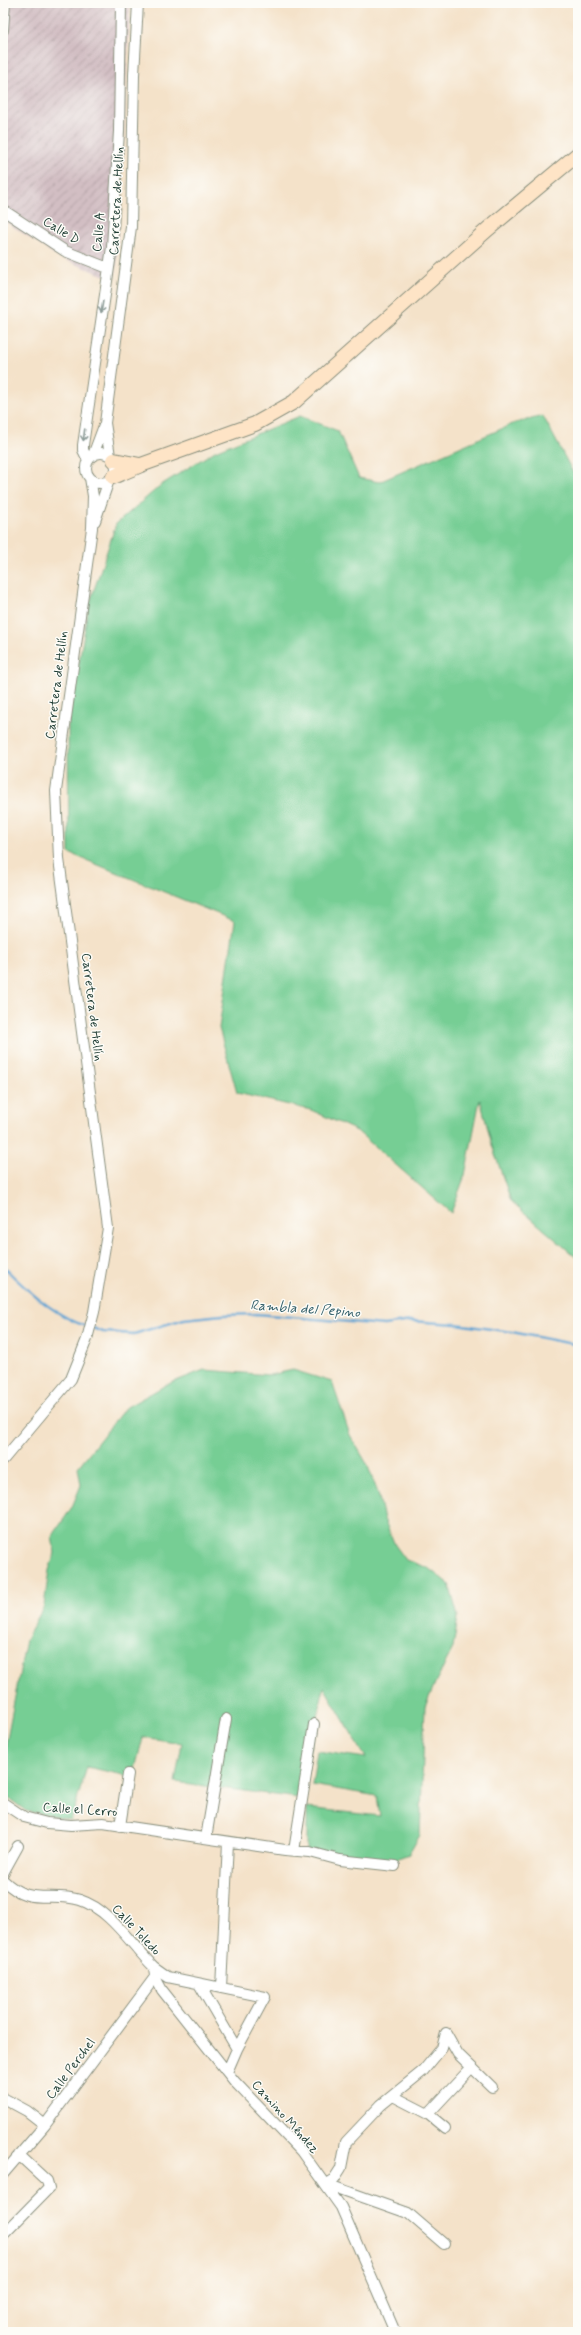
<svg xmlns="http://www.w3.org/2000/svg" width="581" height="2335" font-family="Mynerve,sans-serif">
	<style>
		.industrial { fill: url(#industrial-furrows) }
		.green { fill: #76ce94; stroke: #4a8664 }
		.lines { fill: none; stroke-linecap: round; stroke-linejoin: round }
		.stream { stroke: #5da3d3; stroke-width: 2.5 }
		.street-casing { stroke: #8a907e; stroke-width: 12 }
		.secondary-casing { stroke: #8a907e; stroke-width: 16 }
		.street { stroke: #fff; stroke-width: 10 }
		.secondary { stroke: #fee4c6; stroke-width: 14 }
		.oneway { stroke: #8f9e9a }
		.labels { text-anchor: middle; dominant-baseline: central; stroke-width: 3; stroke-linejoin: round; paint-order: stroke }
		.street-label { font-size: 13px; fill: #1f3d34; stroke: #fdfcf7 }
		.water-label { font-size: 14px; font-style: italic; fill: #35616c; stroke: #fdfcf7 }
	</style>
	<defs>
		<pattern id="industrial-furrows" width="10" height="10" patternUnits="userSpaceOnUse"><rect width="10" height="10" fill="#d2bec3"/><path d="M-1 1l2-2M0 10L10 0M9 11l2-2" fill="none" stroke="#aa9c9f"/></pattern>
	</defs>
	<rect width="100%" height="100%" fill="#fdfcf7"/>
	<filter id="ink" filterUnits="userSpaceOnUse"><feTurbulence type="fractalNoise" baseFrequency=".025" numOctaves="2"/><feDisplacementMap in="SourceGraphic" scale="8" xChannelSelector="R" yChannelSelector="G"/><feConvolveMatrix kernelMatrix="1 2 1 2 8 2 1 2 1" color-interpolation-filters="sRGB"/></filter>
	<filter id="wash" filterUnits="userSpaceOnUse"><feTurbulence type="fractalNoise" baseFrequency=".012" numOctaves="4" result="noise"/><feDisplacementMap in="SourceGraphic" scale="16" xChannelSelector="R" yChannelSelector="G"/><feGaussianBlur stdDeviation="0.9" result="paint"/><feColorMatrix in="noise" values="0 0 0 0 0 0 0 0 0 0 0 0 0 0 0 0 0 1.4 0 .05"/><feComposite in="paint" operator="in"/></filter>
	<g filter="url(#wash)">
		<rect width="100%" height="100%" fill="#f4e2c9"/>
		<path class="industrial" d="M3,3h127l-14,270 -6,5 -52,-21 -55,-37z"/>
		<path class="green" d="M300,416l38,15 21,47 20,4 136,-59 28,-7 35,66v777l-67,-58 -19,-56 -12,-46 -15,76 -14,38 -94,-82 -46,-21 -74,-17 -18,-65 16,-107 -166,-68 -1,-128 21,-120 27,-81 45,-39 54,-34z
			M204,1370l66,5 23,-5 39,12 18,53 17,29 11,29 6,26 11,26 11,15 22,8 21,16 9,33 -5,31 -17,33 -11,26 -5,128 -11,19 -19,7 -22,1 -29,-9 -32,-2v-43l73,8 -3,-20 -65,-11 5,-34 49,7 -42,-71 -26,111 -123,-16 7,-39 -39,-6 -10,40 -46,-10 -16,53 -45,-9 -20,-15 -3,-37 23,-119 18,-34 5,-36 6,-17 -3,-16 20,-30 9,-22 -3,-18 47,-59 41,-23z"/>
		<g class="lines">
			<path class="stream" d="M3,1266c22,23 54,51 85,61
				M93,1328l10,4 31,2 50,-15 38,-4 35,-1 127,11 27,-4 45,3 56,8 66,13"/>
		</g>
	</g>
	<g filter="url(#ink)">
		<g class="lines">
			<defs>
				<path id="street" d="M3,30l2,-27
					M3,210l62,41 43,17
					M105,423l5,33
					M86 468a15 15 0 1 1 30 0a15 15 0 1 1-30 0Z
					M93,455l12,-32 26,-196 3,-152 4,-72
					M88,460l-5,-10v-5l29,-198 7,-116 2,-128
					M95,521l14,-41
					M3,1460l68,-81 16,-40 7,-27 14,-84 -49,-369 -3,-68 36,-263 1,-32 -3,-18
					M3,1803l21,14 23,6 24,2 32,-2 182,27 25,2 30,8 55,6
					M120,1826l8,-52
					M206,1838l20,-119
					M294,1851l20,-127
					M3,1873l15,-27
					M3,1880c27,27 47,11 77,20 31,10 51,45 74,67l1,10 7,13 73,92 66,69 40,56 54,125
					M154,1967l14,10 97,20 -28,52 -38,-65
					M221,1988l7,-146
					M446,2033l12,21 34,33
					M227,2072l10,-23
					M393,2096l35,18 17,14
					M3,2098l24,13 18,14
					M428,2114l43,-46
					M3,2174l42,-49 110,-148
					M326,2184l8,-5 7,-11 5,-26 35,-37 42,-34 19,-23 4,-15
					M326,2184l82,29 36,31
					M3,2235l46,-47 -2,-7 -28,-26"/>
				<path id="secondary" d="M114,460l26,5
					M113,477l28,-12 114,-41 39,-22 194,-173 90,-75"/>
			</defs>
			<use href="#street" class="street-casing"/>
			<use href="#secondary" class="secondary-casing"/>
			<use href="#street" class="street"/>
			<use href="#secondary" class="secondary"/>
		</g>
		<defs><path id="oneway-shaft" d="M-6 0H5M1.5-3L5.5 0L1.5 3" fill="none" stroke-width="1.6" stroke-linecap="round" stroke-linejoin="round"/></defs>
		<g class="oneway">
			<use href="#oneway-shaft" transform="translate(102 307) rotate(99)"/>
			<use href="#oneway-shaft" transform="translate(84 435) rotate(97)"/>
		</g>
	</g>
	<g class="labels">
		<g class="street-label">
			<text transform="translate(117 201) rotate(-87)">Carretera de Hellín</text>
			<text transform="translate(61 231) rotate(31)">Calle D</text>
			<text transform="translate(99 232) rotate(-85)">Calle A</text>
			<text transform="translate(57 685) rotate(-83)">Carretera de Hellín</text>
			<text transform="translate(92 1007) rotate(83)">Carretera de Hellín</text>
			<text transform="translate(80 1810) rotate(4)">Calle el Cerro</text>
			<text transform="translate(136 1930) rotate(47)">Calle Toledo</text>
			<text transform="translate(71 2069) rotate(-53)">Calle Perchel</text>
			<text transform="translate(285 2117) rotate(48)">Camino Méndez</text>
		</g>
		<g class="water-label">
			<text transform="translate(305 1309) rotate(4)">Rambla del Pepino</text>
		</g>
	</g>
	<rect width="581" height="2335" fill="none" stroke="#fdfcf7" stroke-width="16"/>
</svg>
